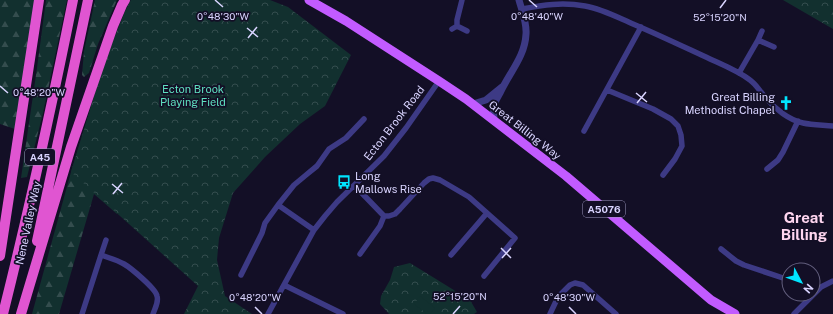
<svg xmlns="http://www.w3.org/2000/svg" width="833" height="314" font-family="'Public Sans',sans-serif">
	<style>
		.forest { fill: url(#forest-firs) }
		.park { fill: url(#park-crowns) }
		.pitch { fill: #12302f }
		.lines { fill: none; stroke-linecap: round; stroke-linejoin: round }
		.minor { stroke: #3d3a85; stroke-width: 5.5 }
		.tertiary { stroke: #3d3a85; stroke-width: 7 }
		.primary { stroke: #c25bff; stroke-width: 9 }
		.trunk { stroke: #e055d1; stroke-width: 10 }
		.ticks { fill: none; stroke: #d9d4ff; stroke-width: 1.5 }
		.labels { text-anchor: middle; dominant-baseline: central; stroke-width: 3.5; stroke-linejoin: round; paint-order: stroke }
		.shield { fill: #130f26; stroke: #9e99be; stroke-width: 1 }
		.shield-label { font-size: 10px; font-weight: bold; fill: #d9d4ff }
		.park-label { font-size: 11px; fill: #5fe0c0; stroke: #130f26 }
		.poi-label { font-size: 11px; fill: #d9d4ff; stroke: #130f26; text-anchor: end }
		.street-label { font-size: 11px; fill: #d9d4ff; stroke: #130f26 }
		.district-label { font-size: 15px; font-weight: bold; fill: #ffd6f0; stroke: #130f26 }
		.ticks-label { font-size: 10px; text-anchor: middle; fill: #d9d4ff; stroke: #130f26; stroke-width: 3.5; stroke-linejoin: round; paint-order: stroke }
	</style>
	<defs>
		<pattern id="forest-firs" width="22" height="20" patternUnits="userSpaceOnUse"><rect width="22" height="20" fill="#12302f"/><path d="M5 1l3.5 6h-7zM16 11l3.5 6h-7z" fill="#344d4e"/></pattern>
		<pattern id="park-crowns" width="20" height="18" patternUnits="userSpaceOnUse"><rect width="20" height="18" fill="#12302f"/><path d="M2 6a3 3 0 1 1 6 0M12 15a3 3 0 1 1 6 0" fill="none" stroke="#344d4e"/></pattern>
	</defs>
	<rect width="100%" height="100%" fill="#130f26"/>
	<path class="forest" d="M0,0h35l-20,129 -15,-5z
		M46,0h21l-24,113 -16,64 -6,1 16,-110z
		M95,0h22l-19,44 -9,29 -5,4 -2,-2 2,-24z
		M131,0l-14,214 -23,-20 -35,120h-27l39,-142 34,-111z"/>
	<path class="park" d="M131,0h139l18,7 63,48 -26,51 -25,18 -35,33 -32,36 -14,45 -2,22 8,36 27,18h-68l14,-28 -127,-114 34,-111 20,-50z
		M783,0h50v29z
		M410,263l60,37 7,12 -3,2h-85l-9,-10 1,-8 9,-16 4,-13z"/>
	<path class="pitch" d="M420,296l15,12 -5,6h-3l-13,-10z"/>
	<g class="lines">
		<path class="minor" d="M462,0l-5,20v6l10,5
			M522,9c21,-4 40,-7 63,-3 17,3 32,11 48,18 26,11 51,23 77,35 13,6 28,12 40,21 7,5 10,12 16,18 9,11 23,22 37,25 9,2 20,2 30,3
			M452,29l5,-3
			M758,40l16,7
			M739,73l19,-33 4,-9
			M607,90l46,19 18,10 7,7 3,9 1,11 -7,13 -12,16
			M584,131l57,-104
			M767,169l11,-9 5,-8 15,-31
			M355,186l29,30h5l6,-2 5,-5 24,-26 5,-4 4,-1 7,2 29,17 46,41 -31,38
			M278,205l36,25
			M106,240l-5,15c8,3 16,5 23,9 7,4 32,25 33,32 2,6 -2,12 -4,18
			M721,249l15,12 8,4 45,15
			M360,254l20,-28 4,-10
			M451,255l36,-42
			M241,275l21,-42 3,-10 13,-18 16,-20 12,-10 11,-9 12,-17 17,-11 18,-19
			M284,285l59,29
			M82,314l19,-59
			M268,314l46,-84 11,-14 12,-14 47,-46 22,-28 33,-47
			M550,314l8,-17 12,-12 5,-2 8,2 33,29
			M794,314l27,-27 12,-6"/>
		<path class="tertiary" d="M473,104l13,-4 16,-13
			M494,121c0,-5 -1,-11 0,-16 1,-4 4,-8 6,-12 9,-20 25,-36 26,-59 1,-11 -4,-23 -7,-34"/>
		<path class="primary" d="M309,0l37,21 93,60 27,18 100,77 145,124 24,14"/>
		<path class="trunk" d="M37,241l51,-241
			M0,256l39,-256
			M3,314c26,-104 49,-209 70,-314
			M21,314l50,-167 42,-121 9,-21 3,-5"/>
	</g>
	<path class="ticks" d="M215,0l8,7M529,0l8,7M720,8l6,-8M247,28l11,9M248,38l9,-11M0,86l8,7M636,93l11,9M637,103l9,-11M112,184l11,9M113,194l9,-11M501,248l10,10M502,258l9,-10M255,307l7,7M569,307l7,7M453,314l7,-8"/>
	<defs>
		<symbol id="church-bare" viewBox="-9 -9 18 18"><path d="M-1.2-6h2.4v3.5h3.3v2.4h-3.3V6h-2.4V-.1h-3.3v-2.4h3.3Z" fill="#00e5ff" stroke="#130f26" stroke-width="2.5" paint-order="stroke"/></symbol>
		<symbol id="bus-bare" viewBox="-9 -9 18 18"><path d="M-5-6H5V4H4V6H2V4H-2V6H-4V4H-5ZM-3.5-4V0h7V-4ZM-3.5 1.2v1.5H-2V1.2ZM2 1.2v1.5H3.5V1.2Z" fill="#00e5ff" stroke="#130f26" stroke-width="2.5" paint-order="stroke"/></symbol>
	</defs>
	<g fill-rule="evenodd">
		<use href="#church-bare" x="776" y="93" width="20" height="20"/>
		<use href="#bus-bare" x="334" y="172" width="20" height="20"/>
	</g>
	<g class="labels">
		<g class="shield">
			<rect x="25" y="149" width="30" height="16" rx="3"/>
			<rect x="583" y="201" width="42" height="16" rx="3"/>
		</g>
		<g class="shield-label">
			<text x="40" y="157">A45</text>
			<text x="604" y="209">A5076</text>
		</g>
		<g class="park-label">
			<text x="193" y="89">Ecton Brook<tspan x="193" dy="13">Playing Field</tspan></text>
		</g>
		<g class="poi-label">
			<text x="775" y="97">Great Billing<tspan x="775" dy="13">Methodist Chapel</tspan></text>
			<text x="355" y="176" text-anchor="start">Long<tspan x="355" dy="13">Mallows Rise</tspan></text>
		</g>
		<g class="street-label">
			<text transform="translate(394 123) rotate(-52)">Ecton Brook Road</text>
			<text transform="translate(525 130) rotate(38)">Great Billing Way</text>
			<text transform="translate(28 223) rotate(-78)">Nene Valley Way</text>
		</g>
		<g class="district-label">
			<text x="804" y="217">Great<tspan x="804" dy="17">Billing</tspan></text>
		</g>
	</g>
	<g class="ticks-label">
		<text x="223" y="20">0°48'30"W</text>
		<text x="537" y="20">0°48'40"W</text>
		<text x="720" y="21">52°15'20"N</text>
		<text x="39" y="96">0°48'20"W</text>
		<text x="460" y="300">52°15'20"N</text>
		<text x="255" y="301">0°48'20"W</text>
		<text x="569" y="301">0°48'30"W</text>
	</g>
	<g transform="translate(801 282) rotate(131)"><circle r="19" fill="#130f26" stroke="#625e7d"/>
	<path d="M0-3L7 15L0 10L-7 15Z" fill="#00e5ff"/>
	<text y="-6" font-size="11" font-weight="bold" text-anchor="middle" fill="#d9d4ff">N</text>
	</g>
</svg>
